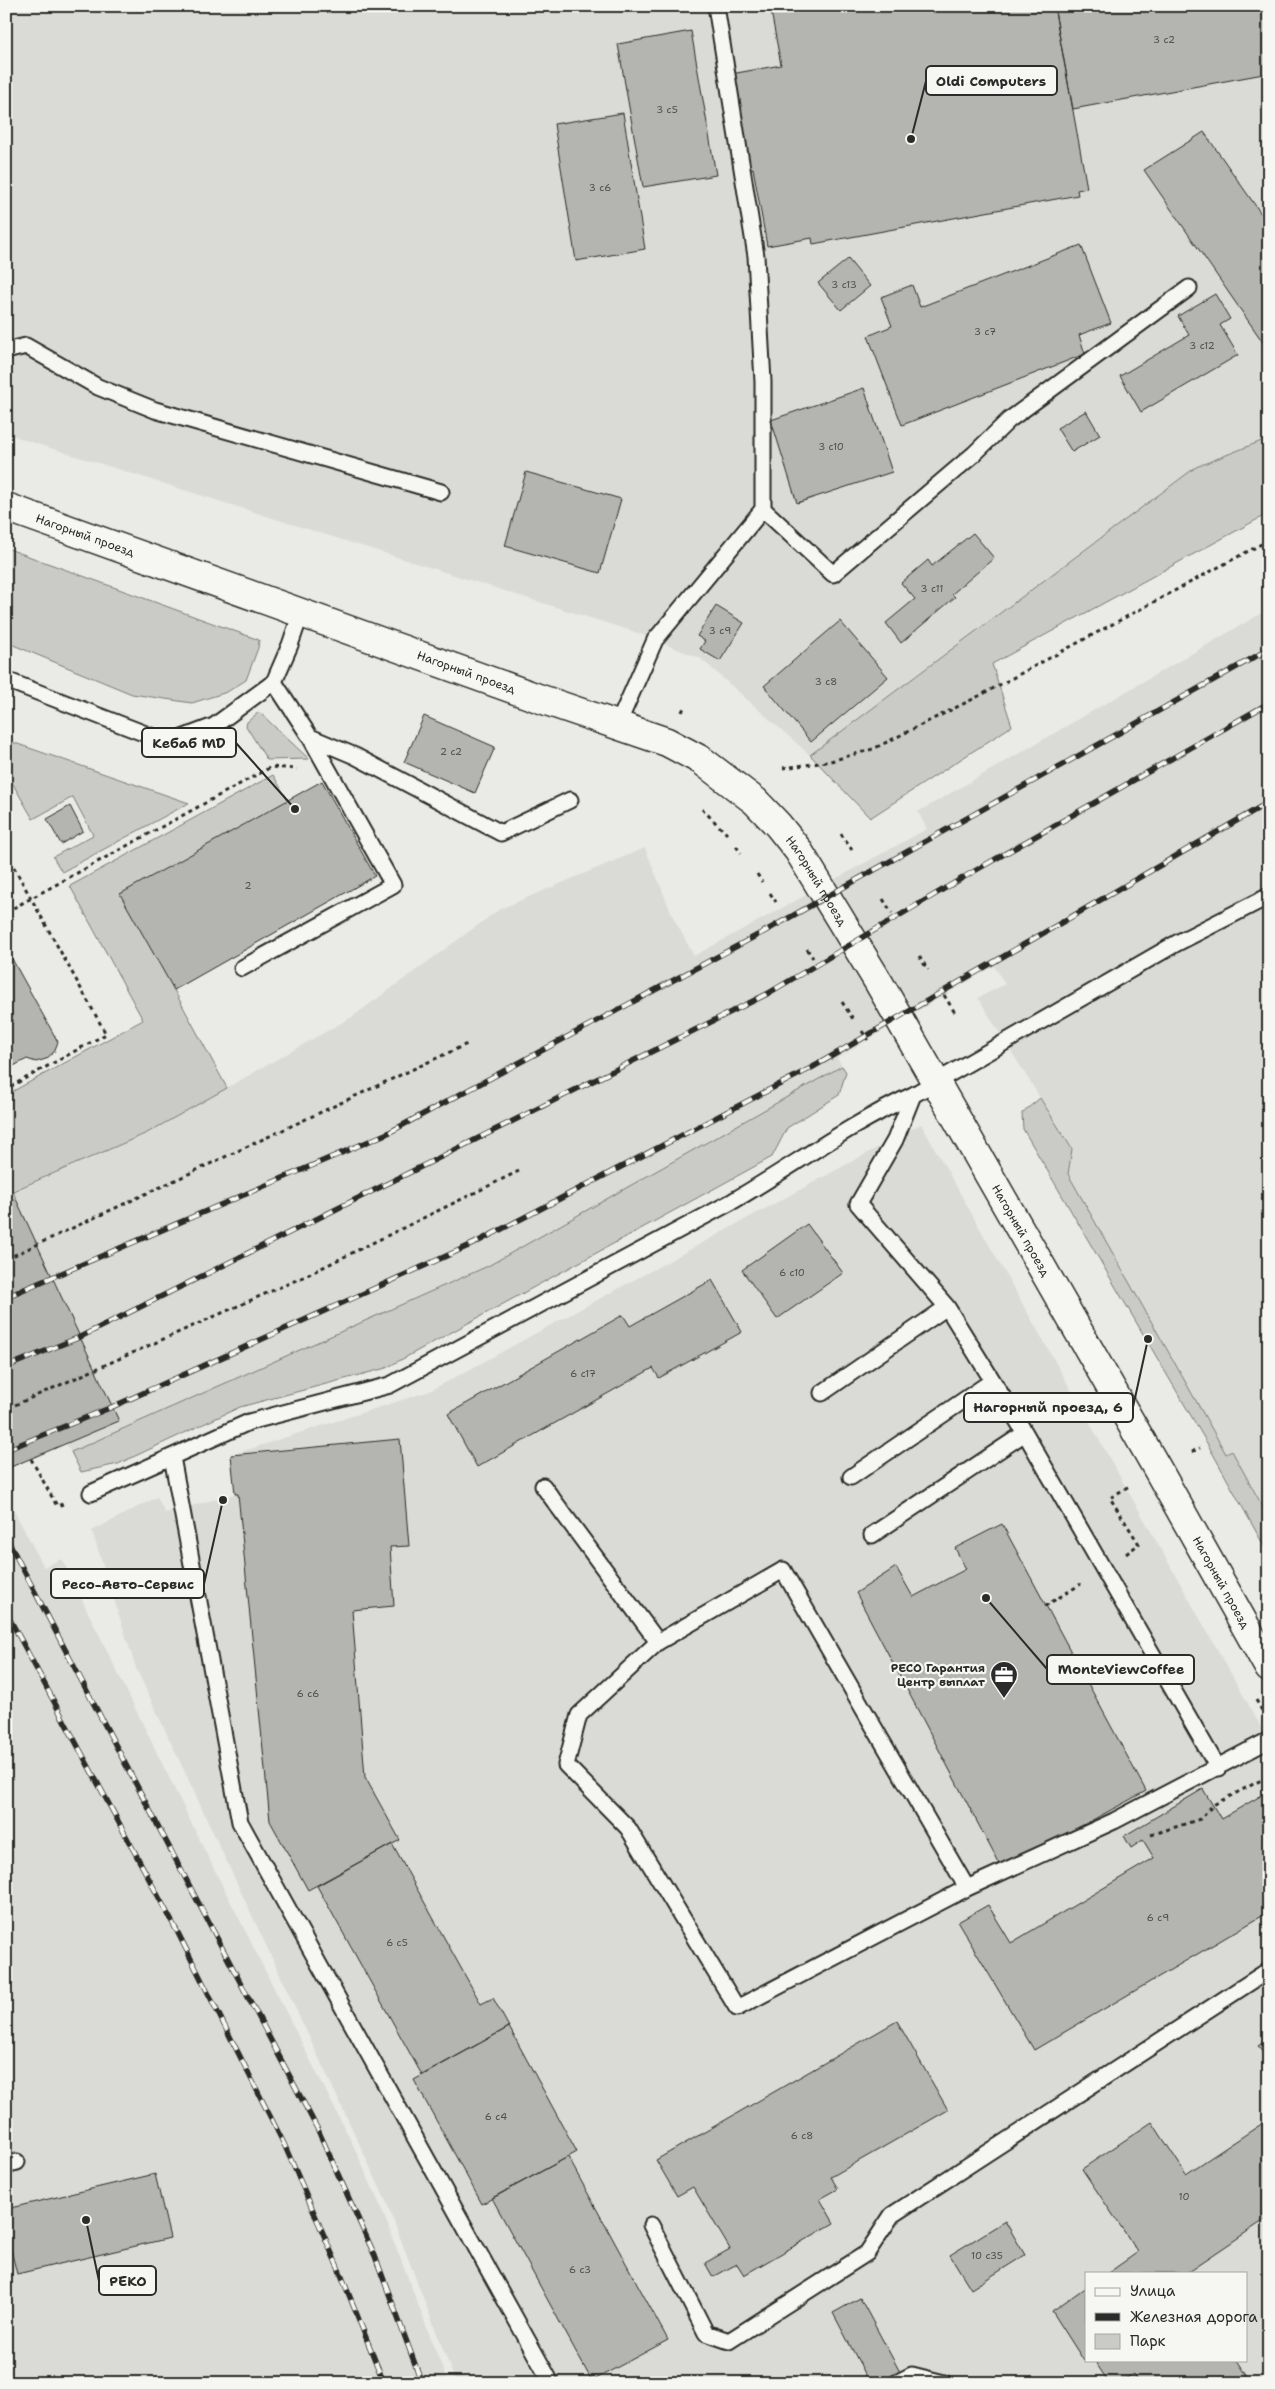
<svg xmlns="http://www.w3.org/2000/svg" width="1275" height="2389" font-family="'Shantell Sans',sans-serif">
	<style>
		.built { fill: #dadad6; fill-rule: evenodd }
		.green { fill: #cacac7; stroke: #7a7a79 }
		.building { fill: #b4b4b1; stroke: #2b2b2b }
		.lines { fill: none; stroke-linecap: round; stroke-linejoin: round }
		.lane-casing { stroke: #2b2b2b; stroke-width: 19 }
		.secondary-casing { stroke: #2b2b2b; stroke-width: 31 }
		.path { stroke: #2b2b2b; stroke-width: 3; stroke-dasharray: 4 4; stroke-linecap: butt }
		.lane { stroke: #f6f6f2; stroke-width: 15 }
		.secondary { stroke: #f6f6f2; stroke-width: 28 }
		.rail-casing { stroke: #2b2b2b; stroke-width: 5.5 }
		.rail { stroke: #f6f6f2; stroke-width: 4; stroke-dasharray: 11; stroke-linecap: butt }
		.labels { text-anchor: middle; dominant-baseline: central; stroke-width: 4.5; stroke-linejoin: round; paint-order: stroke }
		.number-label { font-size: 10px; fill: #4d4d4c }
		.street-label { font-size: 12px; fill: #2b2b2b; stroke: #f6f6f2 }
		.poi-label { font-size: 12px; font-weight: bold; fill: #2b2b2b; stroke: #f6f6f2; text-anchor: end }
		.leader { fill: none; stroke: #2b2b2b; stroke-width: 2 }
		.callout-dot { fill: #2b2b2b; stroke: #f6f6f2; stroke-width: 2 }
		.callout { fill: #f6f6f2; stroke: #2b2b2b; stroke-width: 2 }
		.callout-label { font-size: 14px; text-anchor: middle; font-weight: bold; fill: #2b2b2b }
	</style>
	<rect width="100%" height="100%" fill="#eaeae6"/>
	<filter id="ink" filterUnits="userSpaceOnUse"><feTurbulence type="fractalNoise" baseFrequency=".02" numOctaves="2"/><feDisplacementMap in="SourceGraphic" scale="10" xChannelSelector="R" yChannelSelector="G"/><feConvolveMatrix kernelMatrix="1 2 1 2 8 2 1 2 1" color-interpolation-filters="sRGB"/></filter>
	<g filter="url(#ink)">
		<path class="built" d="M6,6h1263v432l-73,29 -386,288 -110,-97 -28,-11 -34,-14 -613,-193 -19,-8z
			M1269,609v909l-37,-67 -6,3 -158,-280 4,-25 -94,-151 27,-14 -11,-18 -157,92 9,14 -7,23 -52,33 -15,29 -386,211 -146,39 -122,57 -37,8 -15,-28 -60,25v-266l10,-4 -3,-7 134,-59 205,-116 148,-108 145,-61 28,69 21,39 233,-127 -9,-17z
			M921,1124l348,617v642h-813l-70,-182 -250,-533 -44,-137 65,-34 8,16 70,-19 -4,-39 199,-64zM1086,2273h160v87h-160z
			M6,1496l38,71 18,-8 141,288 152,302 25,56 68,178h-442z"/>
		<path class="green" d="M1269,438v75l-277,151 20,62 -142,92 -60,-63 386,-288z
			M6,548l253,92 -1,8 -12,32 -19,12 -35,11 -60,-9 -126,-52z
			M259,712l50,47 -42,1 -21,-34 1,-4z
			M6,740l183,63 -127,69 -9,-15 40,-22 -20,-38 -40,22 -27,-47z
			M273,775l15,25 -114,190 53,98 -80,45 -134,58 3,8 -10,4v-108l137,-75 -73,-134z
			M842,1066l4,6 -7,23 -52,33 -15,29 -386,211 -146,39 -122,57 -37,8 -10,-20 417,-186z
			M1040,1098l32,51 -4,25 158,280 6,-3 37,67v37l-62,-112 -184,-314 -1,-16z"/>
		<path class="building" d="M770,6h284l33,182 -10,2 1,5 -265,49 -1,-6 -45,8 -14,-78 -4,1 -18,-95 50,-9z
			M1054,6h215v67l-196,36z
			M691,31l25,144 -73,12 -25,-143z
			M623,113l22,136 -69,12 -22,-137z
			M1204,132l65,93v126l-125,-181z
			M1081,245l30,78 -32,12 6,19 -183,71 -34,-89 24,-10 -11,-29 31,-12 8,22z
			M848,259l22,27 -29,24 -23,-27z
			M1215,294l15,25 -10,6 18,30 -97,57 -21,-36 69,-41 -11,-19z
			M864,388l28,84 -95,31 -26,-83z
			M1086,411l14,24 -28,17 -15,-24z
			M526,472l95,27 -21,74 -95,-27z
			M973,533l21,25 -42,36 3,3 -54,46 -15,-20 29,-24 -14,-16 27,-23 4,6z
			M716,606l28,17 -24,38 -20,-12 5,-8 -8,-5z
			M840,621l48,56 -77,65 -47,-56z
			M424,716l71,31 -20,46 -71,-31z
			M322,781l53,95 -201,114 -54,-96z
			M70,806l13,25 -22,13 -14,-25z
			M6,948l52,94 -4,10 -8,7 -10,3 -9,-3 -21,11z
			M16,1199l103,222 -113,48v-266z
			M807,1224l36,49 -66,46 -35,-49z
			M712,1280l30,52 -83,46 -6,-10 -176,99 -29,-53 175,-99 7,11z
			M400,1439l9,107 -19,1 4,59 -42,4 13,167 35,63 -92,50 -38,-69 -32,-327h-3l-4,-39z
			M1002,1524l144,267 -144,78 -146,-276 40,-26 17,30 53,-28 -11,-21z
			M1203,1789l18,30 48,-28v121l-235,138 -76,-128 30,-17 23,38 143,-85 -11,-18 -12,8 -7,-12z
			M392,1844l89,160 12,-6 16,29 -87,48 -105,-189z
			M897,2021l51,89 -117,67 7,12 -18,10 14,24 -90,52 -7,-11 -24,13 -8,-14 25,-14 -37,-62 -16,9 -21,-36z
			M509,2027l68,125 -95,52 -68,-124z
			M1269,2038v24l-11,-16z
			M1269,2119v98l-83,56h-78l30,-21 -56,-83 70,-47 34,52z
			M568,2157l100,183 -76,41 -100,-183z
			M155,2174l15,64 -153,36 -11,-44v-21z
			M1005,2221l20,34 -54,34 -21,-34z
			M1086,2287v72l-2,2 -32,-50z
			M860,2298l40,74 -23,11h-7l-37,-70z
			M1094,2360h143l15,23h-113l-6,-9 -14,9h-10z"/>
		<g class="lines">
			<defs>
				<path id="lane" d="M6,351l20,-5 72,41 57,23 286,82
					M763,509l70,65 141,-120 35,-34 180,-132
					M6,680l163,63 45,-17 60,-44 16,-37 11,-32
					M274,682l36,55 45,19 146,77 69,-33
					M618,724l37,-84 108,-131v-127l-7,-126 -40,-250
					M242,968l151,-83 -83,-148
					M913,1095l-18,45 -37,64 89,103 78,126 193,335
					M822,1393l125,-86
					M172,1457l68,365 309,557
					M851,1477l141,-96
					M543,1486l115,156
					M91,1493l158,-71 141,-37 343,-184c60,-35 117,-77 180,-106l264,-152 92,-47
					M872,1535l153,-102
					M967,1888l-184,-318 -125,72 -79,73 -13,50 62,63 109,180 230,-120 147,-67 155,-81
					M6,2165l11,-3
					M651,2225l55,108 23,8 138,-88 25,-38 377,-245
					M896,2383l16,-8 32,8"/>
				<g id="secondary">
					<path id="s1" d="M6,507l532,191 129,44 34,18 54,41 23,24 20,25 81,133 279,487 111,198"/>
				</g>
			</defs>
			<use href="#lane" class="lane-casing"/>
			<use href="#secondary" class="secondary-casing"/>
			<path class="path" d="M682,712l3,-7
				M783,768l44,-6 46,-13 106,-53 290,-156
				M702,809l25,25
				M841,834l11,16
				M736,846l5,7
				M6,853l100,181 -100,55
				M757,874l5,8
				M770,893l6,9
				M883,899l9,14
				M6,912l265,-145 26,2
				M807,949l6,9
				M919,956l9,14
				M944,995l11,18
				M842,1002l11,17
				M862,1031l6,9
				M6,1259l461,-215
				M15,1405l288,-128 216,-106
				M1192,1452l8,-4
				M31,1459l26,47 9,-3
				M1126,1554l13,-10 -29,-46 19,-12
				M1045,1606l36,-22
				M1256,1700l8,14
				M1151,1835l49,-16 13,-14 56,-29"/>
			<use href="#lane" class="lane"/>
			<use href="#secondary" class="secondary"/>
			<defs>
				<path id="rail" d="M6,1297l382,-164 381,-204 500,-280
					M6,1367l74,-30 687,-343 204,-121 298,-170
					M6,1450l106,-43 363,-164 338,-176 456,-265
					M6,1537l312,593 57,126 47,127
					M6,1612l172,321 106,211 56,128 44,111"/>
			</defs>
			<use href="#rail" class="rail-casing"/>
			<use href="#rail" class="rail"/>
		</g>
	</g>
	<defs>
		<symbol id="office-pin" viewBox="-11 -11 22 30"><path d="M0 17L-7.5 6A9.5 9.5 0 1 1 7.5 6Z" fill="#2b2b2b" stroke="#f6f6f2"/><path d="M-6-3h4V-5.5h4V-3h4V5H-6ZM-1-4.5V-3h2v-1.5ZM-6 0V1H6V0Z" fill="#fff"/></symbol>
	</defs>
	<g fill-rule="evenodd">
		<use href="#office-pin" x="988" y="1659" width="32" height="43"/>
	</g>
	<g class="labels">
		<g class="number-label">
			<text x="1164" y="39">3 с2</text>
			<text x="667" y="109">3 с5</text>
			<text x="600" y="187">3 с6</text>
			<text x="844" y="284">3 с13</text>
			<text x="985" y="331">3 с7</text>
			<text x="1202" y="345">3 с12</text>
			<text x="831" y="446">3 с10</text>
			<text x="932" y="588">3 с11</text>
			<text x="720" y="630">3 с9</text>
			<text x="826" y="681">3 с8</text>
			<text x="451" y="751">2 с2</text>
			<text x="248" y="885">2</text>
			<text x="792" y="1272">6 с10</text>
			<text x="583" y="1373">6 с17</text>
			<text x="308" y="1693">6 с6</text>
			<text x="1158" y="1917">6 с9</text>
			<text x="397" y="1942">6 с5</text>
			<text x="496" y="2116">6 с4</text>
			<text x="802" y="2135">6 с8</text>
			<text x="1184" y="2196">10</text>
			<text x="987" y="2255">10 с35</text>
			<text x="580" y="2269">6 с3</text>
		</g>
		<g class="street-label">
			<text stroke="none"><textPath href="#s1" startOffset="84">Нагорный проезд</textPath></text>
			<text stroke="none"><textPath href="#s1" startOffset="489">Нагорный проезд</textPath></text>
			<text stroke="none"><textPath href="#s1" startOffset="909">Нагорный проезд</textPath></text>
			<text stroke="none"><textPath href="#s1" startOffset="1314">Нагорный проезд</textPath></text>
			<text stroke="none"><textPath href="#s1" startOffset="1719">Нагорный проезд</textPath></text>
		</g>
		<g class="poi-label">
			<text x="985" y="1668">РЕСО Гарантия<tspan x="985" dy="14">Центр выплат</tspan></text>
		</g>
	</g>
	<path class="leader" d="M911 139L926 81M295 809L236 743M1148 1339L1133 1407M223 1500L204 1584M986 1598L1047 1669M86 2220L99 2281"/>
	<g class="callout-dot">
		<circle cx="911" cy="139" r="5"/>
		<circle cx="295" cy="809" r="5"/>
		<circle cx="1148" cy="1339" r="5"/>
		<circle cx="223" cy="1500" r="5"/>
		<circle cx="986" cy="1598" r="5"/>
		<circle cx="86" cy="2220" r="5"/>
	</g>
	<g class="callout">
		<rect x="926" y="66" width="131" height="29" rx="5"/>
		<rect x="142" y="728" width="94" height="29" rx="5"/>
		<rect x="964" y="1393" width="169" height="29" rx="5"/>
		<rect x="51" y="1569" width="153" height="29" rx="5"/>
		<rect x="1047" y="1655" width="147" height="29" rx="5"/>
		<rect x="99" y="2266" width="57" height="29" rx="5"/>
	</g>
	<g class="callout-label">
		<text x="991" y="86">Oldi Computers</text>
		<text x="189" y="748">Кебаб MD</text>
		<text x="1048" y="1412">Нагорный проезд, 6</text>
		<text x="128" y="1589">Ресо-Авто-Сервис</text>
		<text x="1121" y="1674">MonteViewCoffee</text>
		<text x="128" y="2286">PEKO</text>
	</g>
	<rect width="1275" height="2389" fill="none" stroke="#f6f6f2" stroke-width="25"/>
	<rect x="12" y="12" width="1250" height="2364" fill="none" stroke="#2b2b2b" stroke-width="2" filter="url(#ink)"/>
	<rect x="1085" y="2272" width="162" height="90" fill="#f6f6f2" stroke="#a5a5a2"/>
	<rect x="1095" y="2288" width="25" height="8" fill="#f6f6f2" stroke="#a5a5a2"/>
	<text x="1130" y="2296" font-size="15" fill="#2b2b2b">Улица</text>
	<rect x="1095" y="2313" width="25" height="8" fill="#2b2b2b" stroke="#a5a5a2"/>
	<text x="1130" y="2322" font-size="15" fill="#2b2b2b">Железная дорога</text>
	<rect x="1095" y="2334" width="25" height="15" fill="#cacac7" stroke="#a5a5a2"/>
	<text x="1130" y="2346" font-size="15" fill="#2b2b2b">Парк</text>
</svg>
